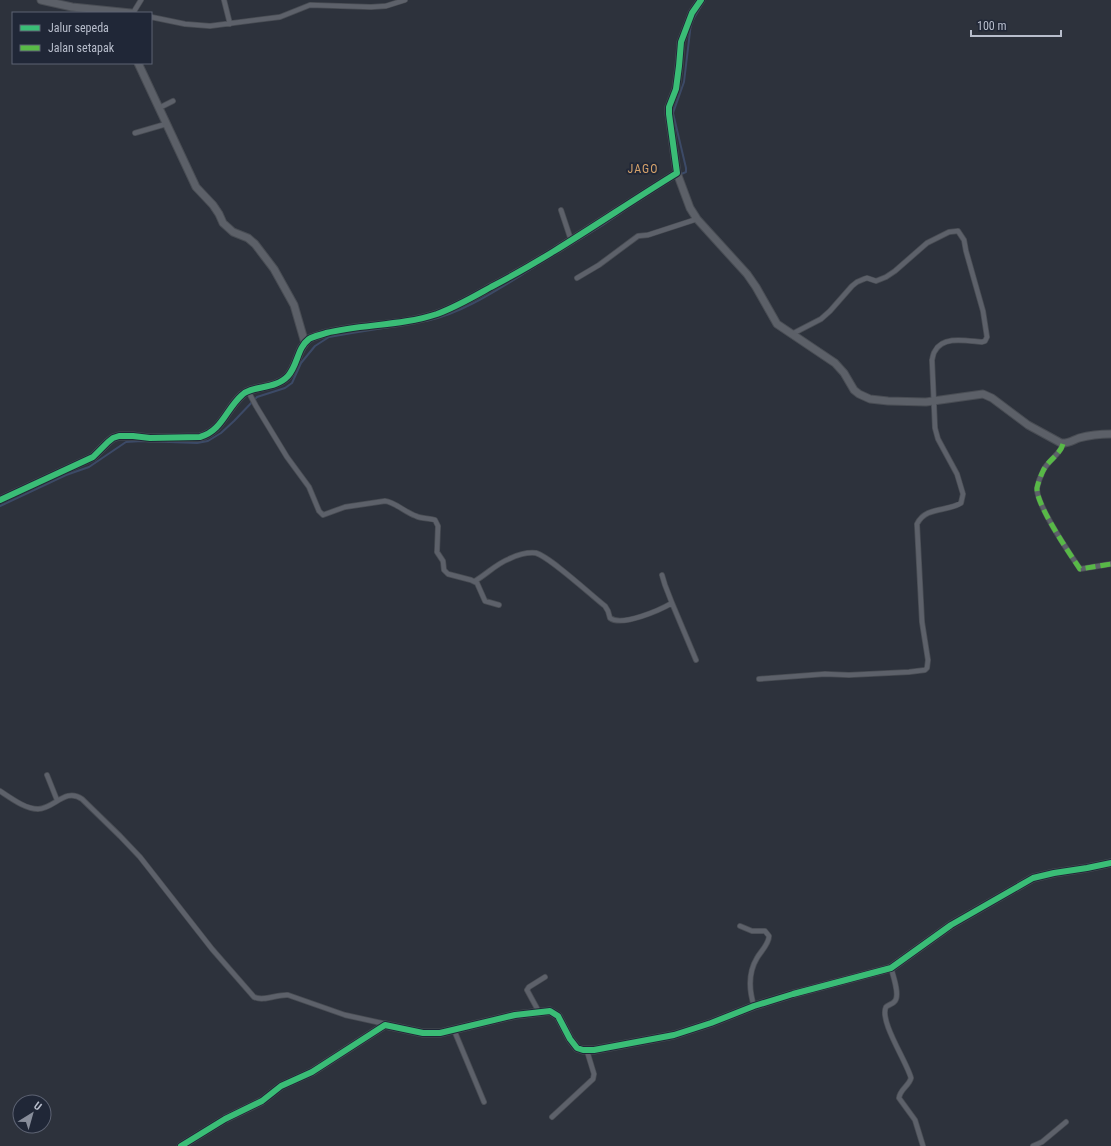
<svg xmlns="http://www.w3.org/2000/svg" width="1111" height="1146" font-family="'Roboto Condensed',sans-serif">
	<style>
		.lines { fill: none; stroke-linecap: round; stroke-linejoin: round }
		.stream { stroke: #3c4a67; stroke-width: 2 }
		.street-casing { stroke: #494d54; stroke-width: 6 }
		.secondary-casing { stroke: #494d54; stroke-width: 9 }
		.street { stroke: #5d616a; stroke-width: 4.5 }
		.secondary { stroke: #5c6068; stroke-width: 7 }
		.quiet { stroke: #58b947; stroke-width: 5; stroke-dasharray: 10 5; stroke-linecap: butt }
		.cycleway-casing { stroke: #202737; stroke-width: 8 }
		.cycleway { stroke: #3abd76; stroke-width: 6 }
		.labels { text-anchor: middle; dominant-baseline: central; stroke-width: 4; stroke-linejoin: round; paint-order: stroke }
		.quarter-label { font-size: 12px; letter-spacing: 1px; fill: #d5a26a; stroke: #202737 }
	</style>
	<rect width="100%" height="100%" fill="#2d323c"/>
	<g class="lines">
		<path class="stream" d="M679,175l7,-3v-4l-13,-55 11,-31 7,-59 10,-17
			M572,244l31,-19 19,-13
			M426,321c37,-7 77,-35 110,-55
			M0,506l66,-31 23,-8 37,-25 16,-1 55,2 11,-2 13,-8 13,-12 23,-24 28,-9 7,-5 9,-20 14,-17 14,-9 23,-4 44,-7"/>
		<defs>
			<path id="street" d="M224,0l6,24
				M133,13l8,-13
				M151,17l34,7 25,2 70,-9 30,-12 61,2 15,-1 19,-6
				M159,108l14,-7
				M135,133l31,-9
				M561,210l10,30
				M577,278l22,-13 39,-29 10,-1 49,-16
				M248,391l8,15 31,51 22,30 10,24 4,4 22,-8 40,-6c10,1 21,12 31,15 6,3 13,2 19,4l3,6 -1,26 6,9 1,9 4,4 23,6 6,3 8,18 14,4
				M1063,444c-3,11 -15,16 -20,27 -2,4 -5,12 -6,17 -1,17 33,66 43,81l31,-5
				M475,581c12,-7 21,-17 34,-22 7,-4 18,-7 27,-6 14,4 55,42 69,53l3,5 2,7c12,9 50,-8 62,-15l-7,-18 -3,-10
				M672,603l24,57
				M759,679l66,-5 24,1 60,-3 16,-2 2,-2 1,-8 -6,-38 -5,-98c9,-18 30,-12 44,-21l2,-9 -6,-20 -19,-35 -3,-11 -3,-68c1,-3 1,-7 3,-9 8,-16 33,-10 47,-9l3,-1 2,-4 -4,-26 -17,-60 -2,-11 -6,-9 -9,1 -22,11 -32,28 -9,6 -10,4 -9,-3 -3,1 -7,3 -5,4 -22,25 -9,8 -29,15
				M47,775l10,25
				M0,791c11,7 25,18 38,18 16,0 27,-22 44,-10l38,37 20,21 72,92 42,48c10,5 23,-3 34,-2l57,20 41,9
				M740,926l12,5h13l4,5c0,8 -8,15 -12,22 -9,15 -8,32 -3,48
				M891,968c2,7 9,27 4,33 -2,3 -7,4 -9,6 -7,14 21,55 25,71 -2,8 -11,11 -12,20l16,22 8,26
				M539,1012l-12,-22 2,-3 16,-10
				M454,1030l30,72
				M552,1117l41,-38 1,-5 -7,-23
				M1033,1146l9,-4 24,-20"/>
			<path id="secondary" d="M41,0l31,7 59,6
				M138,63l58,124 17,18 6,9 4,9 10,9 15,6 7,6 19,25 20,36 11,38
				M677,173l13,35 7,11 50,55 9,13 21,37 58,39 9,10 10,17 5,4 11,5 18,2 38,1 57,-8 9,4 36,27 33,18c7,1 12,-3 18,-5 11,-3 21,-4 32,-4
				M0,500l93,-43 15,-15 5,-4 6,-2h14l17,2 50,-1c22,-6 26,-28 42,-42 10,-10 33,-5 46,-19 10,-11 9,-28 21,-37 5,-3 12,-4 17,-6 36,-9 75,-7 111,-19 19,-7 36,-17 54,-27 64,-33 124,-76 186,-114l-8,-59v-7l7,-18 3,-23 2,-24 11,-29 9,-13
				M181,1146l44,-27 37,-18 19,-15 31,-14 73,-47 38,8h17l75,-18 35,-4 8,5 12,23 7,9 6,2h11l80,-15 37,-12 43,-17 39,-12 98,-26 60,-43 82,-47 21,-5 33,-5 24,-5"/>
		</defs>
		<use href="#street" class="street-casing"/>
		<use href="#secondary" class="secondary-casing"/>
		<use href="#street" class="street"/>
		<use href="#secondary" class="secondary"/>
		<path class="quiet" d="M1063,444c-3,11 -15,16 -20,27 -2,4 -5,12 -6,17 -1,17 33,66 43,81l31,-5"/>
		<defs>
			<path id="cycleway" d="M0,500l93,-43 15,-15 5,-4 6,-2h14l17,2 50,-1c22,-6 26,-28 42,-42 10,-10 33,-5 46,-19 10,-11 9,-28 21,-37 5,-3 12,-4 17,-6 36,-9 75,-7 111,-19 19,-7 36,-17 54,-27 64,-33 124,-76 186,-114l-8,-59v-7l7,-18 3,-23 2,-24 11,-29 9,-13
				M181,1146l44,-27 37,-18 19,-15 31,-14 73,-47 38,8h17l75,-18 35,-4 8,5 12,23 7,9 6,2h11l80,-15 37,-12 43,-17 39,-12 98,-26 60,-43 82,-47 21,-5 33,-5 24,-5"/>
		</defs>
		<use href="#cycleway" class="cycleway-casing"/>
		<use href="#cycleway" class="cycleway"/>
	</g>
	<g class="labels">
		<g class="quarter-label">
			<text x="643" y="169">JAGO</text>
		</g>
	</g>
	<rect x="12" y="12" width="140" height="52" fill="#202737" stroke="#5d6373"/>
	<rect x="20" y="25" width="20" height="6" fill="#3abd76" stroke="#5d6373"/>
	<text x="48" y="32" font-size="12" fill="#b8becc">Jalur sepeda</text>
	<rect x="20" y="45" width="20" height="6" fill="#58b947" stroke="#5d6373"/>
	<text x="48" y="52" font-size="12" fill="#b8becc">Jalan setapak</text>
	<g transform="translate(32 1114) rotate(37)"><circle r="19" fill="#202737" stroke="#5d6373"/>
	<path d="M0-3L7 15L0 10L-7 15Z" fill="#878d9a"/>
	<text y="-6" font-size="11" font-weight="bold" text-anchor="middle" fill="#b8becc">U</text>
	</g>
	<path d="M971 30v6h90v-6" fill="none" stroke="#b8becc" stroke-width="2"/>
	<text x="977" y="30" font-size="12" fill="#b8becc" stroke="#202737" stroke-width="3" paint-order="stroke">100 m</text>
</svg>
